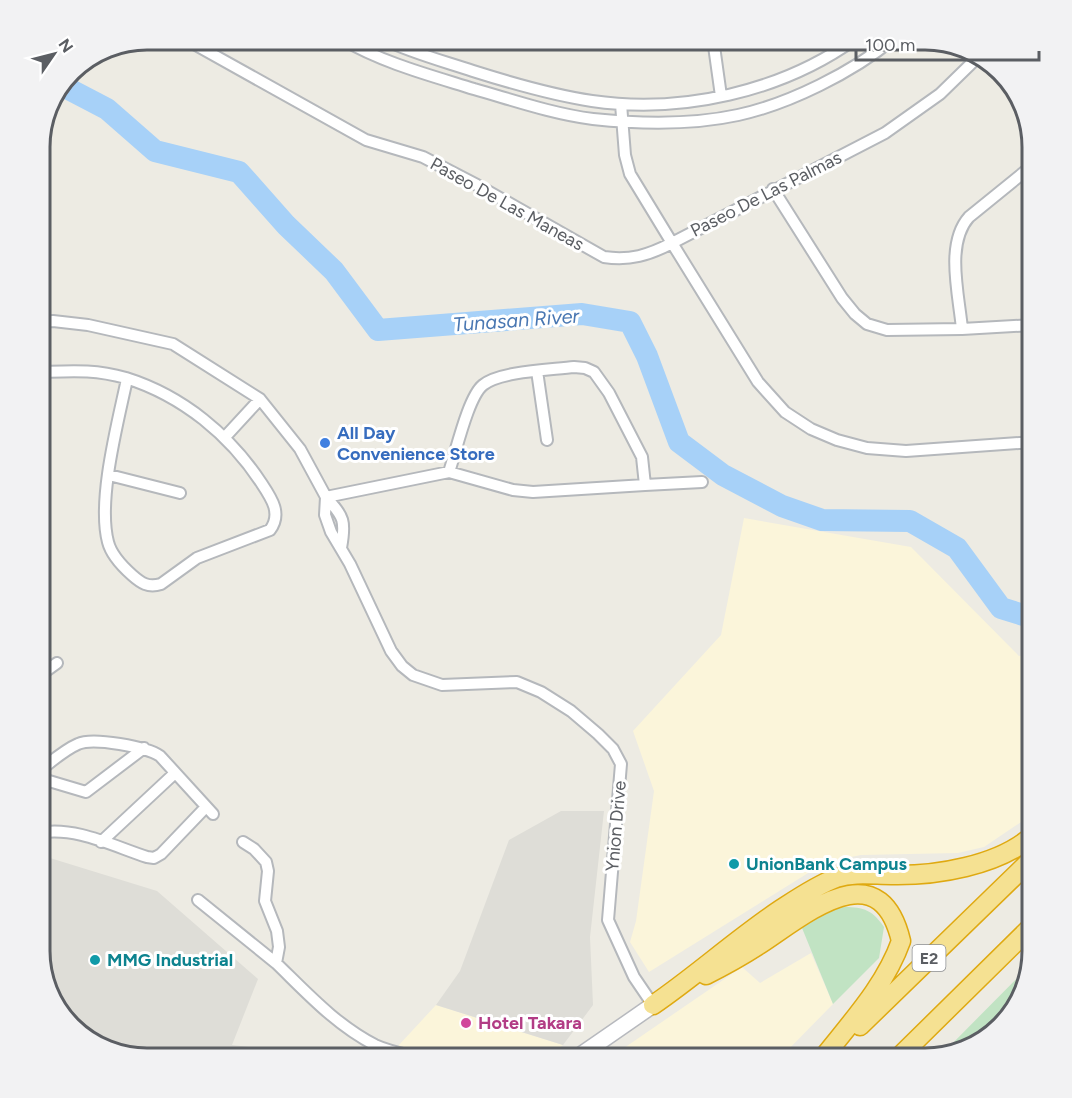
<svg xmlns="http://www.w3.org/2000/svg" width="1072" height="1098" font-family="Figtree,sans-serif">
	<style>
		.commercial { fill: #fbf5da }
		.industrial { fill: #deddd7 }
		.green { fill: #c1e3c3 }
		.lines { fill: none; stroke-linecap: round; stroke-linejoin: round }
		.river { stroke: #a7d1f8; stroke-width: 22 }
		.street-casing { stroke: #b5b8bc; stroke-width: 14 }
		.secondary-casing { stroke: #b7b9be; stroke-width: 18 }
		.highway-casing { stroke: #dfa911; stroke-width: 21 }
		.street { stroke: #fff; stroke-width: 10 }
		.secondary { stroke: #fff; stroke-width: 15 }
		.highway { stroke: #f5e192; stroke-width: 18 }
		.shop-dot { fill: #3f7fe0; stroke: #fff; stroke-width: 2 }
		.culture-dot { fill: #0f9aa8; stroke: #fff; stroke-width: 2 }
		.hotel-dot { fill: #d1479c; stroke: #fff; stroke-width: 2 }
		.labels { text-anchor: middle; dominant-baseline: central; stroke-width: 6; stroke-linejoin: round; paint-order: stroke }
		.shield { fill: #fff; stroke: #8c8e92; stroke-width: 1.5 }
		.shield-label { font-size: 16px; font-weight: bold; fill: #5b5e63 }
		.street-label { font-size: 18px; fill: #5b5e63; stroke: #fff }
		.shop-label { font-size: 18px; font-weight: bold; fill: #366cbe; stroke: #fff; text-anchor: start }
		.culture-label { font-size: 18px; font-weight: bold; fill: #0d838f; stroke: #fff; text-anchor: start }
		.hotel-label { font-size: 18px; font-weight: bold; fill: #b23c85; stroke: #fff; text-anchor: start }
		.water-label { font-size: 20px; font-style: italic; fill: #4977b2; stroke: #fff }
		.rim { fill: none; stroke: #5b5e63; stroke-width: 3 }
	</style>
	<rect width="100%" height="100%" fill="#edebe3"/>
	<path class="commercial" d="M744,518l167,29 108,109 14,-2v157l-9,9 -40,27 -26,6 -97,2 -25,5 -23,10 -164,102 -19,-30 6,-21 18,-130 -21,-60 88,-96z
		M811,953l22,51 -54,55h-171l134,-92 18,16z
		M436,1005l127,40 -19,14h-158z"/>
	<path class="industrial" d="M561,811h43l-14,126 3,68 -30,40 -127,-40 24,-34 49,-131z
		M50,858l107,33 101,88 -26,66 26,3 1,11h-112l-48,-11 -33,-26 -27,-70v-91z
		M348,1050l19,9h-106z"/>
	<path class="green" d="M835,907c24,0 35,-1 49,20l-5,31 -46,46 -31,-76z
		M1029,966l-7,33 -26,33 -52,20z"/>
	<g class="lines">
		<path class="river" d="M61,85l46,24 48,42 84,21 47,53 48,46 44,59 204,-16 48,8 17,34 32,86 44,33 59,31 40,14 88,1 47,27 44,60 32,10"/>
		<defs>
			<path id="street" d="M185,39l181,101 57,17 54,28 127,72c26,4 45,-2 68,-14l86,139 27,30 26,17 26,11 30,8 39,3 127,-9
				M342,39c41,24 87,36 132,50 39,11 79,25 119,30 47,5 99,6 145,-4 51,-11 115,-43 155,-76
				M383,39c29,14 60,22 90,32 38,12 79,24 119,30 89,13 189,-9 263,-62
				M713,39l8,57
				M621,104l4,51 5,19 42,69 213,-110 55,-39 40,-39
				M773,189l69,109 13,16 12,10 20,6 75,-1 71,-4
				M39,322l14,-1 35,4 85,19 87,55 40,50 26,48 -1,18 6,17 19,32 41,87 11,15 11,9 29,10 75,-3 24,10 30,19 27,23 15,15 8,15 -13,156 26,57 19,28
				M962,329c-3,-34 -17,-85 7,-112l64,-52
				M537,371l10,69
				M39,372c33,-1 55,-3 87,6 57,18 104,57 136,106 10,15 20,30 8,46l-73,28 -36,26c-13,4 -20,-1 -29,-9 -9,-8 -21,-21 -24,-33 -11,-42 10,-120 19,-163
				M225,437l35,-38
				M1028,442l5,53
				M109,475l71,18
				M645,485l57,-3
				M326,497l123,-25 64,18 20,2 112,-7 -3,-28 -33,-64 -15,-21 -9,-4 -11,-1c-23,3 -74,4 -91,18 -15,12 -27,67 -34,87
				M326,497c18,20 20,24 15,51
				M39,676l18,-13
				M39,771c12,-9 25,-21 39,-27 15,-7 69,3 82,12l53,58
				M39,778l47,14 58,-44
				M39,833c36,-7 74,13 108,24l7,1 7,-4 45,-47
				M101,842l74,-69
				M198,900l78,63 3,-16 -2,-16 -12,-30 3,-30 -2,-9 -12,-13 -11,-7
				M276,963c31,30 60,62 99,82 15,7 34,10 49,14"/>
			<path id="secondary" d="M575,1059l78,-54"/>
			<path id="highway" d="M706,975c18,-9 36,-19 53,-30 45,-29 120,-96 142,-4 -16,45 -50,81 -79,118
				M653,1005c44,-30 83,-66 128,-96 17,-11 36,-24 55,-31 18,-6 37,-3 55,-3 44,1 108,-9 142,-40
				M860,1026l173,-168
				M897,1059l136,-134"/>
		</defs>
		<use href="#street" class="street-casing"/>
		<use href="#secondary" class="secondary-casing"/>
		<use href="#highway" class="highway-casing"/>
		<use href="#street" class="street"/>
		<use href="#secondary" class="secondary"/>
		<use href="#highway" class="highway"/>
	</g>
	<circle class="shop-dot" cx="325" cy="443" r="6"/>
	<g class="culture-dot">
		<circle cx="734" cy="864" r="6"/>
		<circle cx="95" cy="960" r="6"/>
	</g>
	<circle class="hotel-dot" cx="466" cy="1023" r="6"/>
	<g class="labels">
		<rect class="shield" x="912.5" y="945" width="33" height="26" rx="4.5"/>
		<g class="shield-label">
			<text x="929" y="958">E2</text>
		</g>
		<g class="street-label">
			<text transform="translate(766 194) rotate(-27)">Paseo De Las Palmas</text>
			<text transform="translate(507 204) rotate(29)">Paseo De Las Maneas</text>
			<text transform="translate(616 826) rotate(-85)">Ynion Drive</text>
		</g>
		<g class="shop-label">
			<text x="337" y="433">All Day<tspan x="337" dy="21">Convenience Store</tspan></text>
		</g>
		<g class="culture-label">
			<text x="746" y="864">UnionBank Campus</text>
			<text x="107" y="960">MMG Industrial</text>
		</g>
		<g class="hotel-label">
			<text x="478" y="1023">Hotel Takara</text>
		</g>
		<g class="water-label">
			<text transform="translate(516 320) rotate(-4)">Tunasan River</text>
		</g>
	</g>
	<path d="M0 0H1072V1098H0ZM147 50H925A97 97 0 0 1 1022 147V951A97 97 0 0 1 925 1048H147A97 97 0 0 1 50 951V147A97 97 0 0 1 147 50Z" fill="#f2f2f3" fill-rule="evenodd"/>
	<path class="rim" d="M147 50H925A97 97 0 0 1 1022 147V951A97 97 0 0 1 925 1048H147A97 97 0 0 1 50 951V147A97 97 0 0 1 147 50Z"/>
	<g transform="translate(54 54) rotate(55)" stroke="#ffffff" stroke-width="4.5" paint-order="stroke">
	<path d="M0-4.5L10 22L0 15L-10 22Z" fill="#5b5e63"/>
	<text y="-9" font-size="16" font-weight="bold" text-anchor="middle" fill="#5b5e63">N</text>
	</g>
	<path d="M856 51v9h183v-9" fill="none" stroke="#5b5e63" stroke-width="3"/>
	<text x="865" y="51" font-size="18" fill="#5b5e63" stroke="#ffffff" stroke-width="4.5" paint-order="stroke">100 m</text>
</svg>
